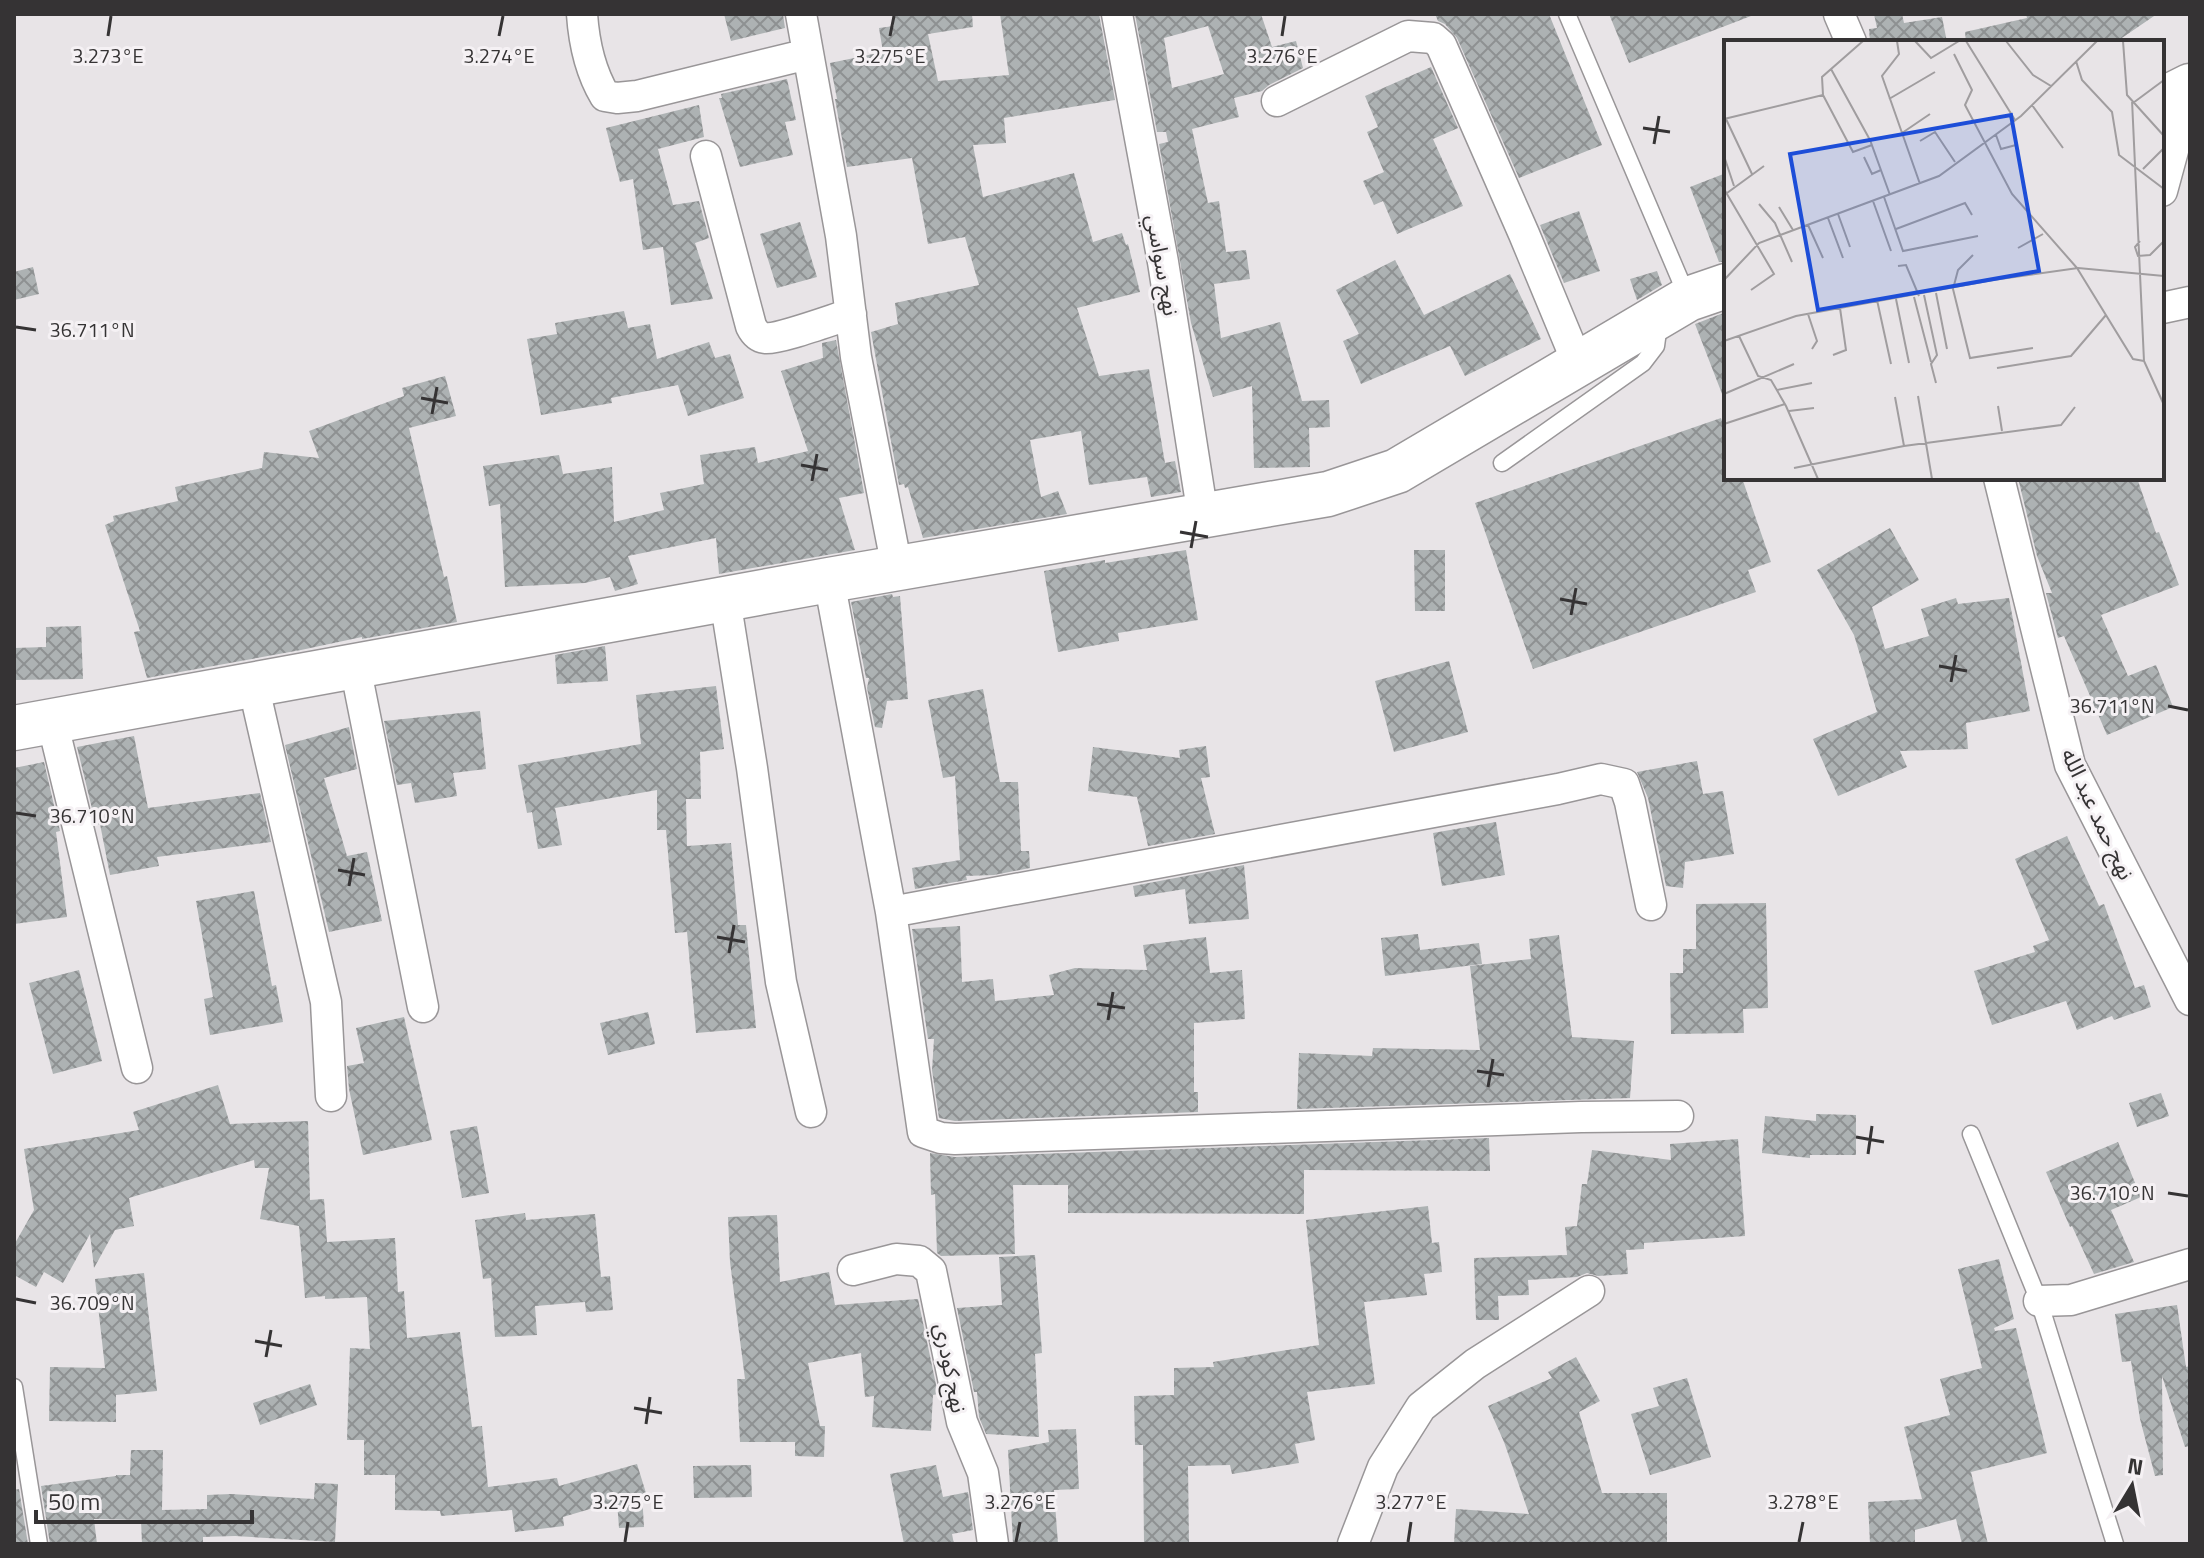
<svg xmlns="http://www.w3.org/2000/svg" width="2204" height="1558" font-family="'Titillium Web','Noto Sans Arabic',sans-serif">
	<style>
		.building { fill: url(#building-cross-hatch); fill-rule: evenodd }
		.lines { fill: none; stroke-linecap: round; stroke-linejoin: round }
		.lane-casing { stroke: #999698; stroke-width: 19 }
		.street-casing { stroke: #999698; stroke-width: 33 }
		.secondary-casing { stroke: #999698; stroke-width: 47 }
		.lane { stroke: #fff; stroke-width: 16 }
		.street { stroke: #fff; stroke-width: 30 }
		.secondary { stroke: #fff; stroke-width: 44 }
		.ticks { fill: none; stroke: #353334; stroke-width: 3 }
		.labels { text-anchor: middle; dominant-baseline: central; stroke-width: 6; stroke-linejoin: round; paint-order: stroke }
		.street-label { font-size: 22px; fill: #353334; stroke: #f5f1f4 }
		.inset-road { fill: none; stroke: #a09d9f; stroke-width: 2 }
		.view { fill: #1d4ed8; fill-opacity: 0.15; stroke: #1d4ed8; stroke-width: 4 }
		.inset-edge { fill: none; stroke: #353334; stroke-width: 4 }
		.ticks-label { font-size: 20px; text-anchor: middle; fill: #353334; stroke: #f5f1f4; stroke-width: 6; stroke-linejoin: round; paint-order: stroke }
	</style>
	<defs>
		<pattern id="building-cross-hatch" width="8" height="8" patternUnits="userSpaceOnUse" patternTransform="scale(2)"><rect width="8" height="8" fill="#adb2b3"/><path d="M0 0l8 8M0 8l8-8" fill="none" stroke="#8e9192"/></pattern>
	</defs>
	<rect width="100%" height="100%" fill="#e8e4e7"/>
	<path class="building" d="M724,14h59l2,14 -54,13z
		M892,14h80l1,13 -45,7 10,47 71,-6 -9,-61h99l16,86 -111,18 2,25 -33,2 10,52 91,-24 19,69 29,-9 4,12 2,-1 12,48 -63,16 22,68 50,-7 16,94 10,-2 6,31 -30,5 -4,-20 -58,8 -8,-54 -51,9 11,57 17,-6 9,23 -144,24 -15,-51 -3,1 -1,-4 -5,1 -28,-153 27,-8 -3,-21 84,-18 -14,-48 -37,7 -16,-86 -65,9 -12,-68h2l-7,-36 53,-11 -4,-24 15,-2z
		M1135,14h126l11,33 24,-6 7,27 -34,17 -7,6 -28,7 5,19 -47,12 16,74 11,-2 7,51 20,-2 4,29 -36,5 7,54 59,-16 22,79 27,-1 1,27 -21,1 1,39 -56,1 -2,-82 -39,11 -22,-74 -32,-179 9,-2 -2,-10h-9zM1208,26l16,48 -52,14 -8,-50z
		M1435,14h114l53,131 -83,33 -62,-140 -12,-14 -7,-3z
		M1609,14h141l1,2 -122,47z
		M1874,14h28l2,9 38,-6 5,25h-77l-1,-13 8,-1z
		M2026,14h131l-41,28h-150l-1,-10 62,-14z
		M1431,67l27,61 -25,11 30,67 -66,28 -14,-33 -9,4 -11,-24 21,-9 -17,-40 11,-5 -13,-31z
		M787,79l9,41 -11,2 8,33 -53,12 -21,-69h3l-1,-4z
		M699,105l5,32 -46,12 15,56 26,-4 10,37 -14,5 18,56 -42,6 -8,-58 -20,3 -10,-71 -13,3 -14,-54z
		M1726,173v89h-7l-29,-75z
		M1579,211l21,60 -36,12 -24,-58z
		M800,222l17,55 -40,11 -17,-54z
		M1395,260l29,55 86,-41 31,65 -76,37 -15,-30 -89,38 -18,-43 16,-7 -23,-44z
		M33,267l6,27 -25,6v-28z
		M1657,271l5,14 -25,15 -7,-21z
		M624,311l4,17 22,-4 7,35 52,-17 6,16 15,-4 14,44 -56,18 -10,-31 -67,13 1,5 -71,12 -14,-76 30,-5 -2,-11z
		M1726,312v86l-2,1 -29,-75z
		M836,340l28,153 -25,5 16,52 -136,24 -3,-36 -88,18 10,28 -23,7 -5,-14 -25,6 -80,4 -5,-83 -11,2 -6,-40 76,-11 4,19 49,-7 2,55 50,-12 -4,-17 44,-9 -4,-29 55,-8 3,16 50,-12 -27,-80 42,-13 -1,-15z
		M445,376l11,40 -47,12 35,149 3,-1 10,46 -95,17v-2l-61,13 -154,28 -13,-46 6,-1 -35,-106 9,-4 -1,-5 65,-15 -3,-14 87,-19 2,-16 55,6 -10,-27 95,-35 -2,-8z
		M1721,418l5,14v46h16l29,84 -23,8 8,22 -223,77 -58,-166z
		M2018,478h119l19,55 3,-1 20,53 -78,30 27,61 28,-11 17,42 -66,28 -43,-99 -6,2 -12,-45h6l-15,-37z
		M1890,528l29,52 -47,27 13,42 44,-13 -8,-27 35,-11 2,6 51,-6 21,113 -64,12 2,26 -68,2 7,16 -69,29 -25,-57 64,-27 -23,-77 -37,-65z
		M1186,550l12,70 -80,13 1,8 -61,11 -14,-81 61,-11v3z
		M1414,550h31v61h-30z
		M892,594l1,3 7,-1 8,103 -21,2 -5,27 -7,-1 -8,-39 2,-10h-3l-15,-76z
		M81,626l2,53 -69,1v-32l32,-1v-20z
		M605,646l3,35 -51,3 -2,-29z
		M1449,661l19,71 -74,20 -19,-71z
		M716,686l8,63 -24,3 1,47h-15l1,47 44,-3 7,82h8l10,103 -60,5 -9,-101 -12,1 -9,-103h-9v-40l-102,18 7,37 -24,4 -6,-37 -5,1 -9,-48 123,-21 -5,-49z
		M983,689l17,93h18l3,69h8l1,17 -36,7 -28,1 1,4 -52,9 -3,-21 48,-8 -5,-84 -12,2 -15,-78z
		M480,711l6,58 -33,4 4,23 -42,7 -4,-20 -14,2 -13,-64z
		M349,727l8,42 -33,9 23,78 20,-4 15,69 -53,11 -44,-187z
		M134,736l14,72 112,-15 11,49 -114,15 2,9 -49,9 -10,-51 -4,1 -19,-78z
		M1206,746l4,31 -9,1 14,56 -67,12 -11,-49 -49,-6 5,-44 87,11 -1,-8z
		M1697,761l6,33 20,-3 11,63 -49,8 -2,26 -17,-2 -18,-88 -11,-26z
		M44,762l16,69 -4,1 11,85 -53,7v-156z
		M1496,822l9,53 -63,11 -9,-53z
		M2067,836l32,70 5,-2 31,84 9,-3 7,22 -37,13 -2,-4 -35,14 -11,-29 -74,24 -18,-54 61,-19 -2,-6 16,-6 -34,-81z
		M1244,865l5,54 -60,5 -4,-35 -50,8 -2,-11z
		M254,891l18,95 4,-1 7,37 -73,13 -6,-36 9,-2 -17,-96z
		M1766,903l2,105 -25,1 1,24 -73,1 -1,-61h13v-24h13v-45z
		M960,926l2,56 31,-3 2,22 59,-6 -5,-20 26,-7 72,2 -4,-25 63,-8 4,36 32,-3 3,49 -51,4v69h4v20l-243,9 -16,-3 -7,-48 2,-31h-6l-16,-110z
		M1418,934l2,16 59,-7 3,21 -97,12 -4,-38z
		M1559,935l13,102 62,4 -4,57 -333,11 2,-56 73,3 1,-8 107,2 -10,-84 61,-7 -2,-20z
		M79,970l23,91 -49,13 -24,-91z
		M648,1012l7,32 -47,11 -8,-32z
		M404,1017l28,123 -69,15 -14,-66 -2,-23 17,-3 -8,-35z
		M218,1085l12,39 78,-3 2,79 14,-1 3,43 68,-4 3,54 6,-1 3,47 53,-6 12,95 10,-1 6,61 69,-9 2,8 78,-22 9,29 -4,1 2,33 -25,1 -2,-27 -54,16 1,9 -49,6 -3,-22 -71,6 -1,-5 -45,-1v-35h-31v-35h-17l3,-92 20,1 -3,-52 -42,2v-3l-20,2 -6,-72 -39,-7 9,-51h-14l-1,-8 -125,38 5,28 -19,4 -21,38 -4,-34 -27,49 -19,-11 -8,15 -22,-12v-30l20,-35 -10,-61 115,-19 -6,-18z
		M2161,1093l8,23 -32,11 -8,-24z
		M1816,1114l40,1v40h-46v3l-48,-5 3,-37 51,5z
		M477,1126l12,67 -27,5 -12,-67z
		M1489,1138l1,33 -186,-1v44l-236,-1v-28h-55l2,69 -74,2 -4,-3 -2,-59 -4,1 -1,-42 25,4z
		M1738,1139l7,97 -101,7v6l-18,1 2,24 -30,2 -11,-3 -10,4 -49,3 1,15 -31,1 1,24h-23l-2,-62 93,-3 -2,-28 12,-1 5,-42h5l5,-34 79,10 -1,-16z
		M2118,1142l23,55 -30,13 23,52 -40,12 -22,-48 -2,1 -24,-55z
		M1428,1206l4,37 7,-1 3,30 -18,2 3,21 -63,7 11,82 -68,8 8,48 -20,4 4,19 -67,11 -2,-9 -42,1 1,78h-45l-1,-99h-8l-1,-49 40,-1v-27l40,-1 -1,-5 106,-17 -13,-125z
		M525,1213l1,7 69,-6 6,63 9,-1 3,34 -27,2 -1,-10 -50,4 2,29 -42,2 -4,-59 -8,1 -8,-59z
		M777,1215l3,67 49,-10 6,33 83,-6 20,95 -5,1 -2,36 -59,-4 2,-31 -9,1 -4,-44 -53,10 12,63h5l-1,31 -29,-1v-14h-55l-3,-63h8l-15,-117 -2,-45z
		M1035,1255l7,98 -7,1 4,83 -53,-3 -7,-17 -2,-25h-3l-17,-84 45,-3 -3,-48z
		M1999,1259l15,60 -20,9 1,3 21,-3 31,125 -76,19 17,72h-26l-6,-25 -41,11v14h-45l-2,-42 54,-3 -18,-72 46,-12 -10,-36 42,-11 -24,-99z
		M144,1273l13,118 -41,4v27l-67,-1 1,-54 55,1 -10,-89z
		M2177,1305l9,62 4,-1v80l-5,1 -23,-71 1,99 -8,1 -15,-57 -9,-58 -9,1 -7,-48z
		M1576,1357l24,44 -21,11 23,81h65v51h-213l2,-35 73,5 -25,-72 -16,-36 64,-28 -4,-6z
		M1687,1378l24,79 -61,18 -19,-61 28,-8 -6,-18z
		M310,1384l7,21 -57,20 -7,-22z
		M1076,1429l3,60 -25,1 4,54h-45l-5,-94 41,-8 -1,-12z
		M131,1450h32l-1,60 45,-1v-14l24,-1 83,5 1,-16 23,1 -3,58 -100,-6 -32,1v7h-61l-1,-24 -47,-1 3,25h-47l-9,-58 75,-10v-1h14z
		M751,1465l1,32 -58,1 -1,-32z
		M936,1465l7,32 25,-5 5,38 -21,4 2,10h-50l-14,-70z
		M19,1489l9,55h-14v-54z"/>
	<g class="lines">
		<defs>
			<path id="lane" d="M1567,14l120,282
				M1502,463l141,-100 13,-17 3,-22
				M1971,1134l68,167 76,243
				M14,1387l25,157"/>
			<path id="street" d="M582,14c2,29 8,57 23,82l12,2 20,-2 171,-42
				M801,14l40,222 15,121 41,211
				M1117,14l46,248 40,254
				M1839,14l12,28
				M1277,101l131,-65 25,2 8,7 83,189 54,130
				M706,156l45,170c3,6 7,11 14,12 13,2 69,-19 86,-24
				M2162,191l28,-103
				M2162,308l28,-6
				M1999,478l71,287 120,235
				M829,580l62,332 32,220 18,6 14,1 626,-22 97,-1
				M725,599l27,169 29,214 30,130
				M355,666l68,341
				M253,684l73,318 5,94
				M52,721l85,347
				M891,912l667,-123 43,-10 23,5 6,18 21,103
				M853,1270l43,-11 23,2 12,10 31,151 21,51 10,71
				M2039,1301l32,-1 119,-36
				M1353,1544l30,-77 38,-60 54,-43 114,-73"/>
			<path id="secondary" d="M2162,100l28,-14
				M14,728l815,-148 499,-86 69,-23 291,-172 38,-13"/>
		</defs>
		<use href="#lane" class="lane-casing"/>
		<use href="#street" class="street-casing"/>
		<use href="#secondary" class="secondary-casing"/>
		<use href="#lane" class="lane"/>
		<use href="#street" class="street"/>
		<use href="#secondary" class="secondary"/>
	</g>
	<path class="ticks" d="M108,36l3,-20M499,36l4,-20M890,36l4,-20M1282,36l3,-20M1643,128l27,4M1654,144l5,-28M16,327l20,3M421,398l27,5M432,414l5,-27M801,465l27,5M812,481l5,-27M1180,532l28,5M1191,548l5,-27M1560,599l27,5M1571,615l5,-27M1939,666l28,5M1951,682l5,-27M2168,706l20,4M16,813l20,3M338,870l27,5M349,886l5,-28M717,937l28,5M729,953l5,-28M1097,1004l28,4M1108,1020l5,-28M1477,1071l27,4M1488,1087l5,-28M1856,1137l28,5M1868,1154l4,-28M2168,1193l20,3M16,1299l20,4M255,1341l27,5M266,1357l5,-27M634,1408l28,5M646,1424l4,-27M625,1542l3,-20M1016,1542l4,-20M1408,1542l3,-20M1799,1542l4,-20"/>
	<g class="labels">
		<g class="street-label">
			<text transform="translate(1163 265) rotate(80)">نهج سواسي</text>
			<text transform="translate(2098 814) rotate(65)">نهج حمد عبد الله</text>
			<text transform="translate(951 1368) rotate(79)">نهج كودري</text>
		</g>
	</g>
	<g transform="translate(1724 40)">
		<rect width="440" height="440" fill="#e8e4e7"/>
		<path class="inset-road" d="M173,1l2,13 -17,22 38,108M191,1l16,17 28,-17M242,1l49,79M282,1l27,34 18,11M399,1l4,54 37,41M230,14l18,36 -7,15 47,89 65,74M352,21l6,19 30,32 7,43 45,34M107,29l39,71 20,55M99,55l30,57 19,-7M165,59l46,-27M408,60l12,261 20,44M409,63l31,-23M308,65l31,43M0,79l99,-24 -1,-18 41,-36M2,79l26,55M178,93l28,-19M272,95l5,14 15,-4M196,101l15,-9 20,30M0,116l10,30M140,117l8,17 9,-4M419,129l21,-21M0,149l50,85 -23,16M3,153l37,-27M160,157l19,54 75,-15M149,161l18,50M35,164l16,19 17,39M55,167l14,23M114,174l12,33M104,178l15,40M84,185l15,33M172,189l69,-26 7,12M416,201l-5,6 3,9 12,-1 14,-14M294,208l25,-14M249,215l-15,15 -5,19 17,69 63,-10M174,226l8,-1 13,31M353,228l56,91 11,2M0,240l35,-37 180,-67 82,-60 76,-75M212,253l11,56M200,255l13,60 -6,9 5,19M190,257l17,65M172,259l13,64M153,260l14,64M84,274l9,27 -5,8M15,296l19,40 13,4 15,26 32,73M0,301l72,-25 197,-36 85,-12 86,8M109,315l13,-5 -6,-42M273,328l74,-12 35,-41M53,350l35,-7M0,354l70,-30M194,356l14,83M171,357l9,49M274,366l4,25M65,371l25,-3M0,384l61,-20M70,428l110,-22 157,-21 14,-18"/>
		<path class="view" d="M287,75l28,156 -221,39 -28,-156z"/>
		<rect width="440" height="440" class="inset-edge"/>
	</g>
	<g class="ticks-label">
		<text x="108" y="63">3.273°E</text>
		<text x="499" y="63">3.274°E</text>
		<text x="890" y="63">3.275°E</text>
		<text x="1282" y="63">3.276°E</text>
		<text x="92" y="337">36.711°N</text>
		<text x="2112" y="713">36.711°N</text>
		<text x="92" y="823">36.710°N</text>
		<text x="2112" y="1200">36.710°N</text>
		<text x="92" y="1310">36.709°N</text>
		<text x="628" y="1509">3.275°E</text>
		<text x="1020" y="1509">3.276°E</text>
		<text x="1411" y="1509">3.277°E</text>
		<text x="1803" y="1509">3.278°E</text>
	</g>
	<rect width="2204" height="1558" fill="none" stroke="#353334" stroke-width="32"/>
	<g transform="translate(2132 1486) rotate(10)" stroke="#f5f1f4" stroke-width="6" paint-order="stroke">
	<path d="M0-6L14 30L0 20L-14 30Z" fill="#353334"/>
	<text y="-12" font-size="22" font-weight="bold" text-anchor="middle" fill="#353334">N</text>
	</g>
	<path d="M36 1510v12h216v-12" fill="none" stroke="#353334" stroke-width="4"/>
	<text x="48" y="1510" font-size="24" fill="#353334" stroke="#f5f1f4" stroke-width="6" paint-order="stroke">50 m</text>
</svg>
